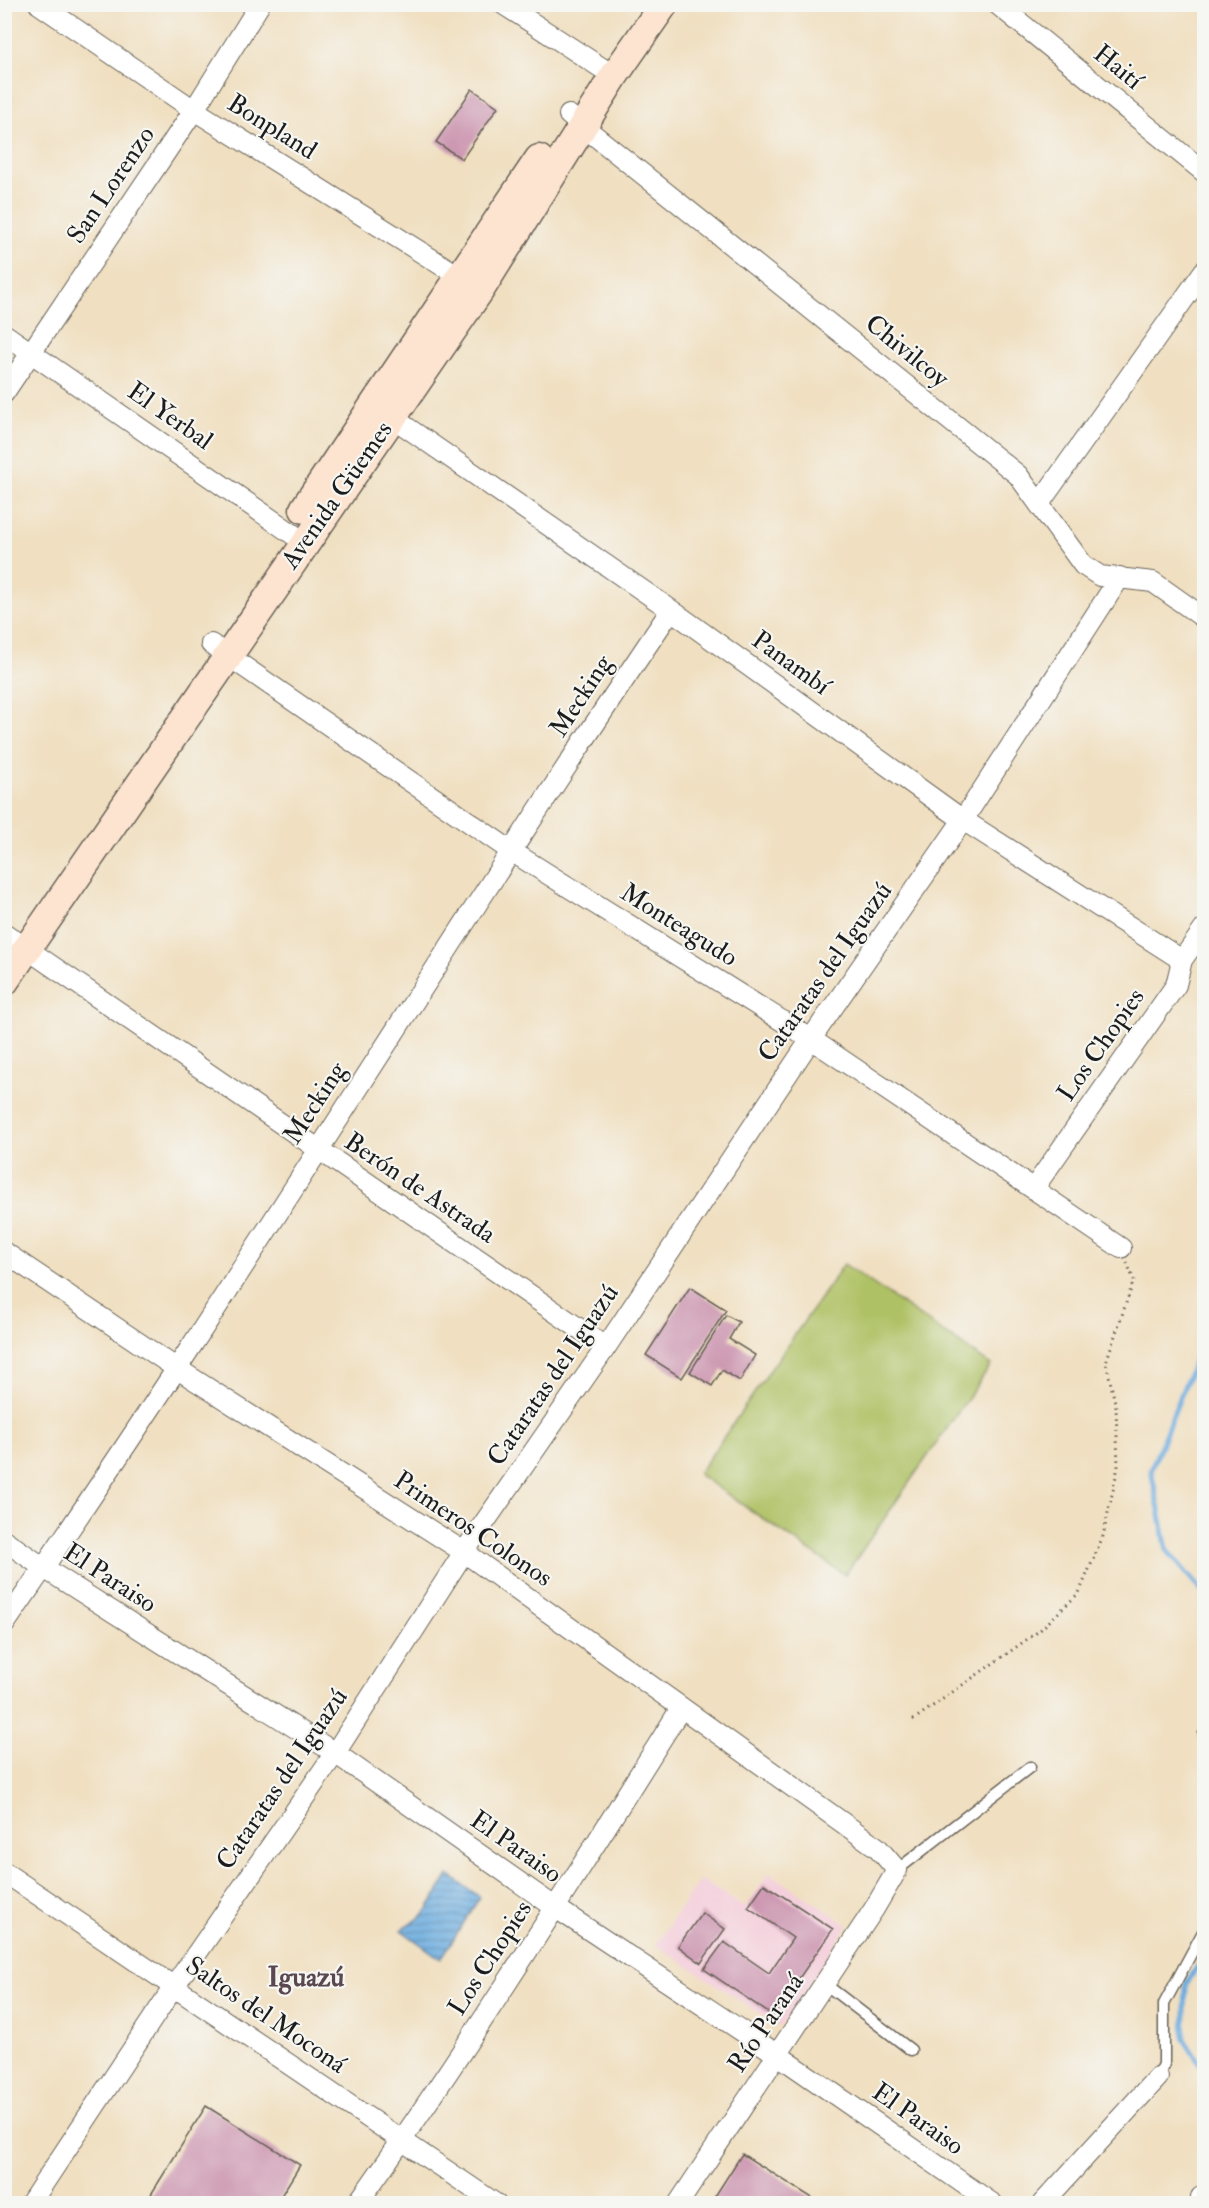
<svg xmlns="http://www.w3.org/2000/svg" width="1209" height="2208" font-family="'IM FELL Double Pica',serif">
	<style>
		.built { fill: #f4cfdc }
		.pitch { fill: #afc165; stroke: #666e40; stroke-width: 1.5 }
		.water { fill: url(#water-rules); stroke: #44647e; stroke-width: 1.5 }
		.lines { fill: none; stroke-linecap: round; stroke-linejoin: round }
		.stream { stroke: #6cacdf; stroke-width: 5 }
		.building { fill: #cd99b2 }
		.lane-casing { stroke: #666055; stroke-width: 13 }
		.street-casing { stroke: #666055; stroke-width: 22 }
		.secondary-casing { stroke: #666055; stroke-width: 31 }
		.path { stroke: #666055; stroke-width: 3; stroke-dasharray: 1.5 4.5; stroke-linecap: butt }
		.lane { stroke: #fff; stroke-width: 10 }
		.street { stroke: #fff; stroke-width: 20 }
		.secondary { stroke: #fde4d0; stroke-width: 28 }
		.labels { text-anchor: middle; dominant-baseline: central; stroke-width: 4.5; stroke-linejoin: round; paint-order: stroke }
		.street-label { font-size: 26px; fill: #1c1c1c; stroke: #f6f6f2 }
		.neighbourhood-label { font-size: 27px; font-weight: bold; fill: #5a4850; stroke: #f6f6f2 }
	</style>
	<defs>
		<pattern id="water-rules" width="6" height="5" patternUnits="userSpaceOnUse" patternTransform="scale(1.5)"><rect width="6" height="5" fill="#6cacdf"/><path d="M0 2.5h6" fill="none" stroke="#588bb4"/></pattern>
	</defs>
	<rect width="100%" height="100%" fill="#f6f6f2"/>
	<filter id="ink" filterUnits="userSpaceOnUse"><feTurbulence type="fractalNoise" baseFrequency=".0167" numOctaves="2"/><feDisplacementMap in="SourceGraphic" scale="12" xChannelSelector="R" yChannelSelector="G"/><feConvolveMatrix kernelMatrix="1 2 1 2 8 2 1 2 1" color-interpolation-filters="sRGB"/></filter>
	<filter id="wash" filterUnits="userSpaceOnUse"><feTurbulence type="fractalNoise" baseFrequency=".008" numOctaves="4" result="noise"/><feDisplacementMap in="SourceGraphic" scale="24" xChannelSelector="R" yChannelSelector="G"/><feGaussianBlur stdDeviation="1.35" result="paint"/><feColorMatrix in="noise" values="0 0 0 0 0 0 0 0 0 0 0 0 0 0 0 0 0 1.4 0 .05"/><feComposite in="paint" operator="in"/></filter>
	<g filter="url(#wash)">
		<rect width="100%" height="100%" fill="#f0dfc0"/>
		<path class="built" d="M769,1873l79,52 -68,102 -124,-82 44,-66 45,29z"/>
		<path class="pitch" d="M844,1264l147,101 -146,210 -147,-101z"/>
		<path class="water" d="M449,1875l31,22 -39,62 -40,-29 23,-15z"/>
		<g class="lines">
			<path class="stream" d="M1204,1337l-53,133 16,80 37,44
				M1204,1957l-18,27 -2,55 20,31"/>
		</g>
		<g id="blocks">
			<path class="building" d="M472,89l26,18 -36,52 -26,-17z
				M690,1287l36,23 -44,68 -36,-23z
				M726,1315l13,7 -10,17 26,16 -15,26 -18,-11 -10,16 -22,-14z
				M764,1884l69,45 -60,87 -69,-47 20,-27 45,31 24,-35 -45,-31z
				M702,1913l23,16 -24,34 -23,-17z
				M206,2106l94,59 -24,39h-131z
				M742,2154l80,50h-112z"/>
		</g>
	</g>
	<g filter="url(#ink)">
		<use href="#blocks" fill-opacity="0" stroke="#666055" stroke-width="1.5"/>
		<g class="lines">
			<defs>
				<path id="lane" d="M1204,1734v1
					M897,1870l133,-103
					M825,1984l86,66
					M1158,2077l6,-13v-60l40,-74"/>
				<path id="street" d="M39,4l155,106 276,173
					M503,4l111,72
					M997,4l207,168
					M569,115l449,360 65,90 17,11 53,6 51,36
					M4,334l300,208
					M4,393l190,-283 66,-106
					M383,411l288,199 292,210 219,140
					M1039,504l165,-233
					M211,644l300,207 300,188 310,209
					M4,933l602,414
					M1034,1188l142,-203 6,-25 22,-31
					M4,1252l172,116 288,184 414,296 19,22 -23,39 -196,295
					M4,1540l40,28 291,185 221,155 222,147 215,149
					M4,1625c231,-333 440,-680 667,-1015
					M4,1872l492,332
					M1201,2197l3,6
					M30,2204l145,-219 160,-232 129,-201 142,-205 205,-308 152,-219 157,-243
					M357,2204c115,-161 219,-329 324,-496
					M1042,2204l116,-127"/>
				<path id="secondary" d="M304,509l235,-350
					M4,982l476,-692 134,-214 50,-72"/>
			</defs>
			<use href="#lane" class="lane-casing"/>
			<use href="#street" class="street-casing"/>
			<use href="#secondary" class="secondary-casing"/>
			<path class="path" d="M913,1720l126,-89 40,-38 24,-57 15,-69 -2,-60 -10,-45 28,-82 -7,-17"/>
			<use href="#lane" class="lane"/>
			<use href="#street" class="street"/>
			<use href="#secondary" class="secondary"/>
		</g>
	</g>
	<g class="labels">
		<g class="street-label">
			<text transform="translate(1118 67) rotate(39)">Haití</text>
			<text transform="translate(272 127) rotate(32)">Bonpland</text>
			<text transform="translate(111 185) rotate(-56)">San Lorenzo</text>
			<text transform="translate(907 351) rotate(39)">Chivilcoy</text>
			<text transform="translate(170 416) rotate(35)">El Yerbal</text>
			<text transform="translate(337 495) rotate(-55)">Avenida Güemes</text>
			<text transform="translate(791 663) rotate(36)">Panambí</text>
			<text transform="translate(581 696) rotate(-57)">Mecking</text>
			<text transform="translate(679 925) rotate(32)">Monteagudo</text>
			<text transform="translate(825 972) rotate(-55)">Cataratas del Iguazú</text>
			<text transform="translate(1101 1045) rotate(-55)">Los Chopies</text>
			<text transform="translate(315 1103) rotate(-57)">Mecking</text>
			<text transform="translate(420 1188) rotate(34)">Berón de Astrada</text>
			<text transform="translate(553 1375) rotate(-56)">Cataratas del Iguazú</text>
			<text transform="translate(473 1529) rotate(34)">Primeros Colonos</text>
			<text transform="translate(110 1578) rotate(33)">El Paraiso</text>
			<text transform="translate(282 1779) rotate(-56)">Cataratas del Iguazú</text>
			<text transform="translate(516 1847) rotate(35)">El Paraiso</text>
			<text transform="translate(490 1958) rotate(-57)">Los Chopies</text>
			<text transform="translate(266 2015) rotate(34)">Saltos del Moconá</text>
			<text transform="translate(766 2023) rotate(-56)">Río Paraná</text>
			<text transform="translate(918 2119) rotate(35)">El Paraiso</text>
		</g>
		<g class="neighbourhood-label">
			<text x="306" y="1977">Iguazú</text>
		</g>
	</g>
	<rect width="1209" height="2208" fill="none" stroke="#f6f6f2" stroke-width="24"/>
</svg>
